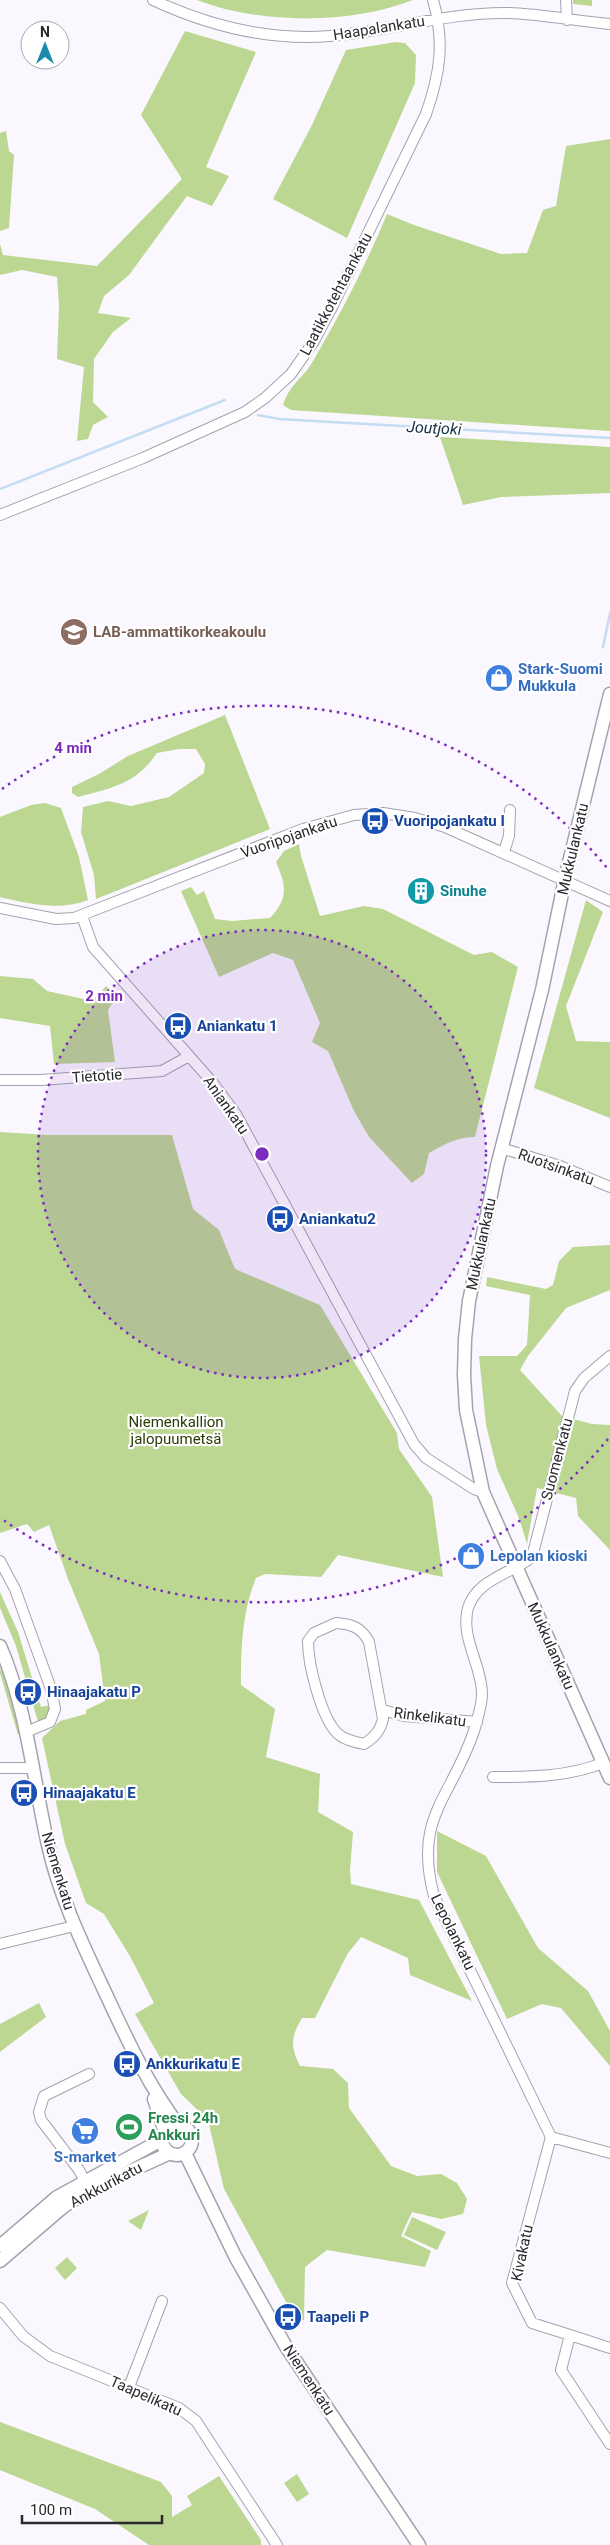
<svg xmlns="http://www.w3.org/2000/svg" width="610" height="2545" font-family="Roboto,sans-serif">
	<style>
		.green { fill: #bbd791 }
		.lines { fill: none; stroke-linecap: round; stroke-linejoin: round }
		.stream { stroke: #c4ddf3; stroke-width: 2.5 }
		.minor-casing { stroke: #a5a2af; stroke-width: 12 }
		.tertiary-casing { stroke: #a5a2af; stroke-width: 15 }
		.minor { stroke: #fff; stroke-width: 10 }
		.tertiary { stroke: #fff; stroke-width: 12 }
		.ring { fill: none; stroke: #7b2cbf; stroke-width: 2.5; stroke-dasharray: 2.5 5 }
		.labels { text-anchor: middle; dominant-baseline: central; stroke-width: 4.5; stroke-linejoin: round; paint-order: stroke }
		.street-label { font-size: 15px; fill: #2a292e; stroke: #fff }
		.education-label { font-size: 15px; font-weight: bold; fill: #785e54; stroke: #fff; text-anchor: start }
		.shop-label { font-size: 15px; font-weight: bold; fill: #366cbe; stroke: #fff; text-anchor: start }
		.transit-label { font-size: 15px; font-weight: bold; fill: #164399; stroke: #fff; text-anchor: start }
		.culture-label { font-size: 15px; font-weight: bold; fill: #0d838f; stroke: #fff; text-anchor: start }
		.park-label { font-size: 15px; fill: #2b3c05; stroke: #fff }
		.leisure-label { font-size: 15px; font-weight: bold; fill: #27864d; stroke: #fff; text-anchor: start }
		.water-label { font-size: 16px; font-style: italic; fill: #143046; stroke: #fff }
		.centre { fill: #7b2cbf; stroke: #fff; stroke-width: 2.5 }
		.ring-label { font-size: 15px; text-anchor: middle; font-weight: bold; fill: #7b2cbf; stroke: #fff; stroke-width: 4.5; stroke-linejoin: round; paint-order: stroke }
	</style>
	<rect width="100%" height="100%" fill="#faf8fe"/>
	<path class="green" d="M197,0h216c-63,25 -154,24 -216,0z
		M573,0h19v6l-19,-2z
		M185,31l71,21 -50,115 23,9 -17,30 -25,-10 -58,79 -25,21 -6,17 33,5 -18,14 -19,27 -1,43 15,15 -15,8 -5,14 -11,2 7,-74 -27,-8 2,-54 -2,-28 -35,-7 -22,5v-31l3,11 94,11 85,-87 -41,-64z
		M396,42l9,1 11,12 -1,28 -68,155 -74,-39 39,-74 34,-75z
		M6,131l3,20 5,4 -5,73 -9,3v-98z
		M610,139v292l-319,-21 -8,-5c8,-23 19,-25 30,-44 28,-48 53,-96 74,-147l27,11 87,29 26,-1 16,-43 13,-4 10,-60z
		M440,437l170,10v46l-109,4 -38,8z
		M225,715l45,114 -174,70 -2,-24 -13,-43 2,-25 25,-6 23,5 38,-9 35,-24 1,-9 -9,-15h-17l-22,4c-21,31 -45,35 -79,44l-6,-4v-6l27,-13 29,-18z
		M45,803l16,5 18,49 9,43c-29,11 -58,4 -88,-3v-80l31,-12z
		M299,844l2,12 19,60 44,-10 19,3 91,46 18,-3 26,15 -43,170c-18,0 -30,7 -46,16l-5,21 -12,9 -43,-46 -15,-26 -26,-60 -16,-9 8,-19 -27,-63 -20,-7 -54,24 -38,-86 10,-4 6,8 7,-4 11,28 17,2 38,-3c19,-20 16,-33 6,-56l8,-11z
		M586,900l17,12 -37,94 10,35 34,1v76l-76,-30z
		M0,976l33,3 14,12 46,10 13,-15 11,10 -9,14 7,52 -61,2 -4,-38 -50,-8z
		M0,1132l48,3h124l21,74 26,21 16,39 85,36 77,128 2,16 33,48 11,80 -105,-22 -17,22 -56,-3 -9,4c-14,34 -15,70 -15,107l34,24 -9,48 54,17 -2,38 35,20 -3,38 1,14 68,16 53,101 -62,-26 -2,-17 -47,-21 -13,16 -33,65h-13c-11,19 -12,28 -2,48l33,3 15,14 1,25 42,58 26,10 24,-2 16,9 10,16 -4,15 -22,5 -29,-7 -11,24 30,15 -6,16 -98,-17 -22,17 -1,53 -7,2 -73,-133 -16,-69 -27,-26 -46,-80 19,-11 -23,-45 -27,-44 -18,-11 -21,-59 -23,-106 18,-17 26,-7v-4l19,-9 -6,-47 -31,-75 -19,-54 -15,7 -7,-8 -27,9z
		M610,1245v45l-44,18 -38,48 -8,14 42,46 30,8 18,1v125l-32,-34 -2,-18 -39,-10 -10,56 -8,-26 -22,-49 -11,-44 -7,-69h38l10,-11 3,-50 -44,-9 1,-9 59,12 7,-4 6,-24 14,-14z
		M0,1592l18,40 23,75 9,-2c1,9 -3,14 -12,17l-22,-76 -16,-38z
		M1,1665l20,69 -3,1 -18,-62z
		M437,1831l49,25 52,92 50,43 22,40v35l-49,-58 -19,-4 -35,15 -70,-147z
		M39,2003l7,14 -46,35v-28z
		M149,2210l-8,20 -13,-9z
		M412,2217l34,15 -9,18 -33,-15z
		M67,2257l10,11 -12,12 -10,-12z
		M0,2422l161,60 11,14v21l20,-12 -5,-9 32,-20 42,64v5h-112l-54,-36 -95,-39z
		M297,2474l12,20 -12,8 -13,-19z"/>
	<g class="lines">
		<path class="stream" d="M258,415l21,4 331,19
			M0,489l225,-89
			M603,647l7,-34"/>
		<defs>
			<path id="minor" d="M153,0c56,26 116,41 177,36 60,-5 118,-24 178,-23 34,1 68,8 102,11
				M566,0l1,20
				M0,515l143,-57 102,-46 20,-14 26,-24 23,-33 17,-32 95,-195c14,-40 19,-72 7,-114
				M504,852l5,-16 1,-26
				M0,908l56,11 18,-1 229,-89 51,-14 29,-2 32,5 30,9 165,74
				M82,916l11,31 120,136 23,31 178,330 12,14 48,31 9,3
				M0,1080h41l121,-9 27,-15
				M501,1148l59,18 50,21
				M610,1356l-26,22 -9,13 -43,166c-21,17 -55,22 -64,51 -8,30 14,57 14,86 0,12 -5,26 -8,37 -23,68 -61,86 -40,165l117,241 59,16
				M0,1561l15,28 36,100 4,20 -5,13 -24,10
				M336,1623c16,1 26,5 33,19l14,77c-3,12 -8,18 -19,25 -9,-2 -19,-4 -26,-10 -17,-16 -30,-70 -30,-93l6,-8z
				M383,1710l21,6 73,6
				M0,1768h33
				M493,1777c38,0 74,0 110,-14
				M0,1944l74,-18
				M551,2137l-39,146 20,40 38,12 -9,35 49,74
				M88,2187l-9,-17 -38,-50 -2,-8 5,-16 45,-22
				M0,2308l23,28 27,20 129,52 17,13 81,124
				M570,2335l40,13
				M129,2387l33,-86"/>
			<path id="tertiary" d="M610,694l-45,185 -23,111 -45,176 -28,135 -4,38 -1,36 2,35 17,82 127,286
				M0,1646c27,62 33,133 48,199 11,50 34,98 56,145 22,47 43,94 75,136
				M154,2099l11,33
				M162 2140a15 15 0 1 1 30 0a15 15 0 1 1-30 0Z
				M185,2153l50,103 50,89 134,200
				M0,2246l57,-49 106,-58
				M0,2261l63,-54 26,-17 81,-37"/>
		</defs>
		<use href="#minor" class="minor-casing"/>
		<use href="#tertiary" class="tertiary-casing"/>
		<use href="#minor" class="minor"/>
		<use href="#tertiary" class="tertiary"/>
	</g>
	<circle cx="262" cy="1154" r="224" fill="#7b2cbf" fill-opacity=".12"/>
	<g class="ring">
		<circle cx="262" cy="1154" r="224"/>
		<path d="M608 1439A448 448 0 0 1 2 1519M2 789A448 448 0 0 1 608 869"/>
	</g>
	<defs>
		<symbol id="university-disc" viewBox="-11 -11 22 22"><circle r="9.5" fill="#8d6e63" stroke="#fff"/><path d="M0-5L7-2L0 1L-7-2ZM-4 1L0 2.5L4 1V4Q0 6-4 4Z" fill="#fff"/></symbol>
		<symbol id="shop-disc" viewBox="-11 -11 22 22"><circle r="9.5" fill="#3f7fe0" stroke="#fff"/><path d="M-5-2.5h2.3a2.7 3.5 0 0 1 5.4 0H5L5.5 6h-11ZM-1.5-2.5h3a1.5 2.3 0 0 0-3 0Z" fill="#fff"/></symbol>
		<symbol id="bus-disc" viewBox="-11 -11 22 22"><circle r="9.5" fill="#1a4fb4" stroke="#fff"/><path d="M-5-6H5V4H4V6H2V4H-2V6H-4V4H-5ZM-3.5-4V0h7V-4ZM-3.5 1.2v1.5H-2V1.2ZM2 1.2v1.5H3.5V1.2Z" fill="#fff"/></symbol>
		<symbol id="building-disc" viewBox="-11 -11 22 22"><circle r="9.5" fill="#0f9aa8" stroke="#fff"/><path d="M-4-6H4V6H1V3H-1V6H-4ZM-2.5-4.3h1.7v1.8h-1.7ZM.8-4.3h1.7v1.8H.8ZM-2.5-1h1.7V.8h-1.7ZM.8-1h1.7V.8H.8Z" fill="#fff"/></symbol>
		<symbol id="stadium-disc" viewBox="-11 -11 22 22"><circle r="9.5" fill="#2e9e5b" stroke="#fff"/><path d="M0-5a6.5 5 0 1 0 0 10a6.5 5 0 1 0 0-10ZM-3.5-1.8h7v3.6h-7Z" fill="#fff"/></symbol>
		<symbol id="supermarket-disc" viewBox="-11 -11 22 22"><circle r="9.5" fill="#3f7fe0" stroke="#fff"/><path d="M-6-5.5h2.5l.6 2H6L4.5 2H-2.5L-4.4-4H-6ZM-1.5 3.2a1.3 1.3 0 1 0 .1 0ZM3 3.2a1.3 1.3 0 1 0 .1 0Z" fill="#fff"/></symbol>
	</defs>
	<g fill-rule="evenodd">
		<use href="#university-disc" x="58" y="616" width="32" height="32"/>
		<use href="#shop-disc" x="483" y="662" width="32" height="32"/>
		<use href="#bus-disc" x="359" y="805" width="32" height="32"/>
		<use href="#building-disc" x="405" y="875" width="32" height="32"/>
		<use href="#bus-disc" x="162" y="1010" width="32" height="32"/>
		<use href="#bus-disc" x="264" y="1203" width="32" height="32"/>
		<use href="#shop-disc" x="455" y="1540" width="32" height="32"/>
		<use href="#bus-disc" x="12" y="1676" width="32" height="32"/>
		<use href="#bus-disc" x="8" y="1777" width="32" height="32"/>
		<use href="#bus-disc" x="111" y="2048" width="32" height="32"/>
		<use href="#stadium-disc" x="113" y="2111" width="32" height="32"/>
		<use href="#supermarket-disc" x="69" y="2115" width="32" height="32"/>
		<use href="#bus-disc" x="272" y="2301" width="32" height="32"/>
	</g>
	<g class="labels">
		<g class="street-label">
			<text transform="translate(379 28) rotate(-9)">Haapalankatu</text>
			<text transform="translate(336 294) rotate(-62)">Laatikkotehtaankatu</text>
			<text transform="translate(289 837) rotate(-19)">Vuoripojankatu</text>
			<text transform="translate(573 849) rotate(-77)">Mukkulankatu</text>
			<text transform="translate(97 1076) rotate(-4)">Tietotie</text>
			<text transform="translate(226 1105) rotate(55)">Aniankatu</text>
			<text transform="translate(556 1167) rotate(20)">Ruotsinkatu</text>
			<text transform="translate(481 1244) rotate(-78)">Mukkulankatu</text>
			<text transform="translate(557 1459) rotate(-75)">Suomenkatu</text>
			<text transform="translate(551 1646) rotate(66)">Mukkulankatu</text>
			<text transform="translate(430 1717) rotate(7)">Rinkelikatu</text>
			<text transform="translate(58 1871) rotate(73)">Niemenkatu</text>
			<text transform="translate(453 1932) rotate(64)">Lepolankatu</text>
			<text transform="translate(106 2185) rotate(-28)">Ankkurikatu</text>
			<text transform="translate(522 2253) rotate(-78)">Kivakatu</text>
			<text transform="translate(309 2380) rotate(57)">Niemenkatu</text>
			<text transform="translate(146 2396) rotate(24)">Taapelikatu</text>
		</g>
		<g class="education-label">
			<text x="93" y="632">LAB-ammattikorkeakoulu</text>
		</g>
		<g class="shop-label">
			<text x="518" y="669">Stark-Suomi<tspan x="518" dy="17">Mukkula</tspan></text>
			<text x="490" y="1556">Lepolan kioski</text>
			<text x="85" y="2157" text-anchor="middle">S-market</text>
		</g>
		<g class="transit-label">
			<text x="394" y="821">Vuoripojankatu I</text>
			<text x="197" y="1026">Aniankatu 1</text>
			<text x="299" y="1219">Aniankatu2</text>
			<text x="47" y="1692">Hinaajakatu P</text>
			<text x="43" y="1793">Hinaajakatu E</text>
			<text x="146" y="2064">Ankkurikatu E</text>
			<text x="307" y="2317">Taapeli P</text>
		</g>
		<g class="culture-label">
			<text x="440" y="891">Sinuhe</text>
		</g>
		<g class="park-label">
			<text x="176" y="1422">Niemenkallion<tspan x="176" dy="17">jalopuumetsä</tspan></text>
		</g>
		<g class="leisure-label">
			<text x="148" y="2118">Fressi 24h<tspan x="148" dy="17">Ankkuri</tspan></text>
		</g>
		<g class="water-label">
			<text transform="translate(434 428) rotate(3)">Joutjoki</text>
		</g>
	</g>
	<circle cx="262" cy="1154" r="8" class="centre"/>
	<g class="ring-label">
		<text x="73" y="753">4 min</text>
		<text x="104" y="1001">2 min</text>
	</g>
	<g transform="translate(45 45)"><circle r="24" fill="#ffffff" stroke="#aaa9ab"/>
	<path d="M0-4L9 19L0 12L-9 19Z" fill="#1c8bb0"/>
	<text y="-8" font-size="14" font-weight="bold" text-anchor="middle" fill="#2a292e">N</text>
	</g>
	<path d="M22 2515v8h140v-8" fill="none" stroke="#2a292e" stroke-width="2.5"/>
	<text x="30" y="2515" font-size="15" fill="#2a292e" stroke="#ffffff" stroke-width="4" paint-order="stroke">100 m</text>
</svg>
